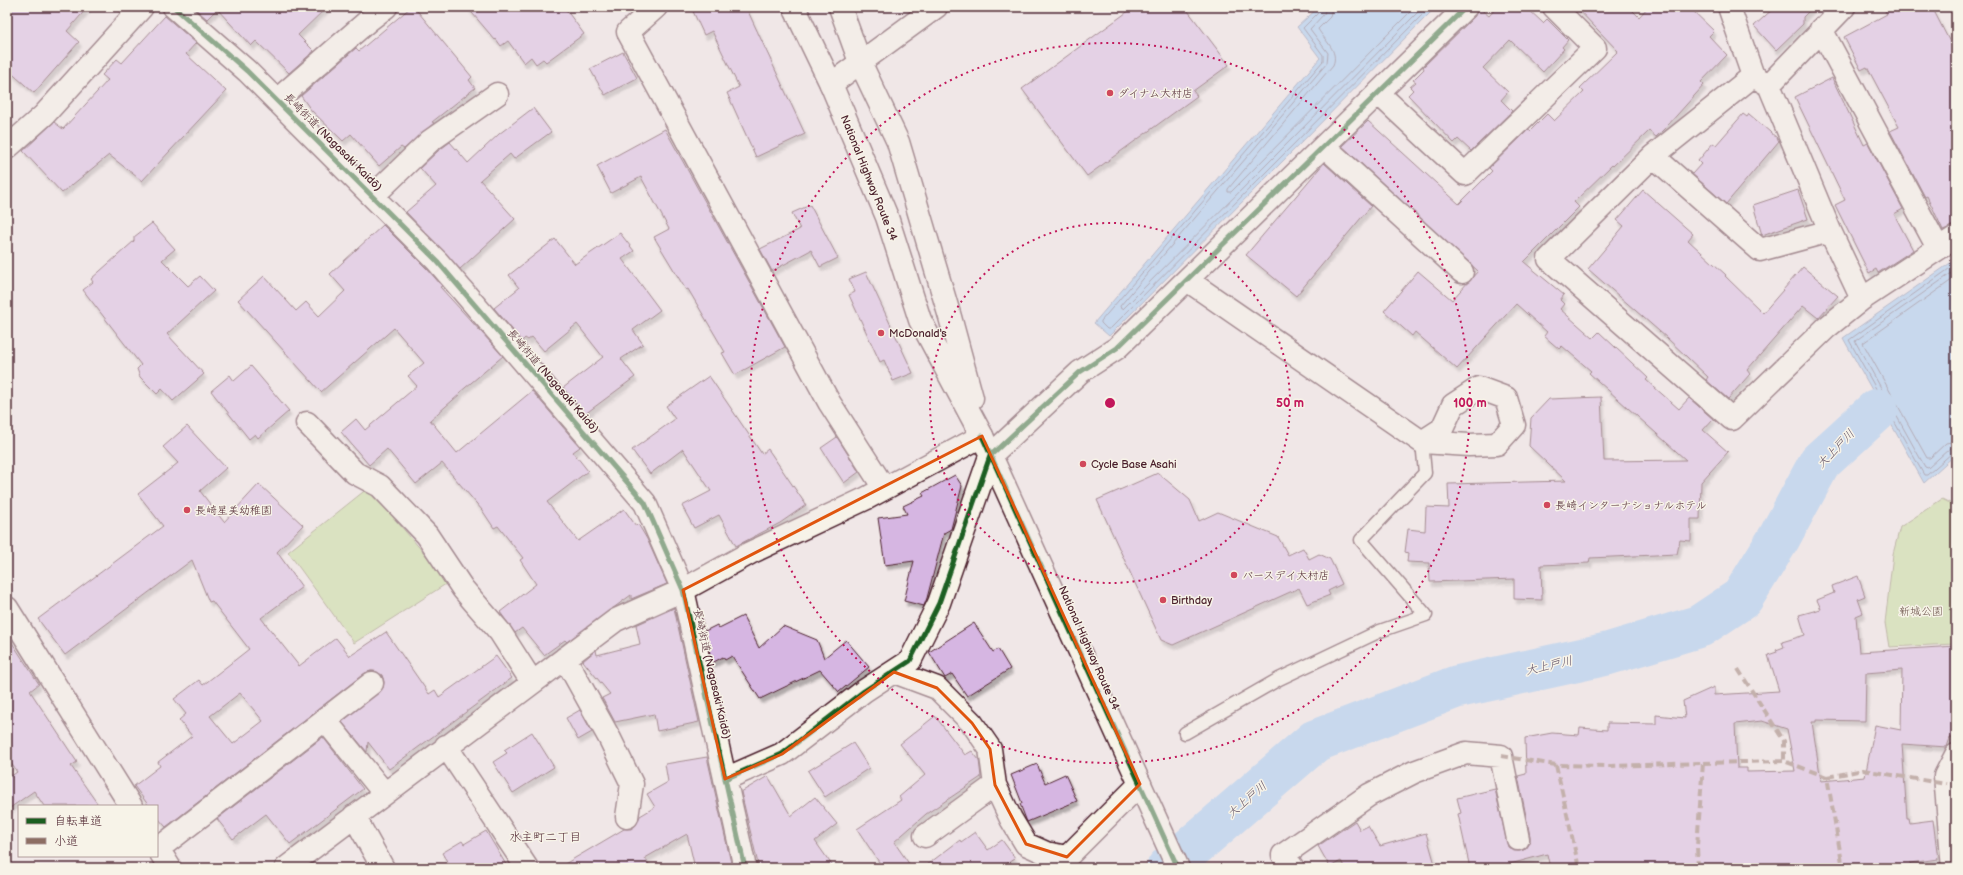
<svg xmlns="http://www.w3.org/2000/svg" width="1963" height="875" font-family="'Balsamiq Sans','Klee One',sans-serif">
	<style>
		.green { fill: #bfdb92; stroke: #847d5e }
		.water { fill: #98c6f3; stroke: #7983a3 }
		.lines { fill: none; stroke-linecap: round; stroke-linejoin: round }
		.shore { stroke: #69627b; stroke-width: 1 }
		.river { stroke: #98c6f3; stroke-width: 43 }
		.building { fill: #d6b6e2; stroke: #4a1f2b; fill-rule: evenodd; filter: url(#shadow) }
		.lane-casing { stroke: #4a1f2b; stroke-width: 15 }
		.street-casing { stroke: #4a1f2b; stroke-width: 25 }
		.secondary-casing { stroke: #4a1f2b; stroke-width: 25 }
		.highway-casing { stroke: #4a1f2b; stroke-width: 25 }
		.lane { stroke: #f7f3e8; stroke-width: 12 }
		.street { stroke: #f7f3e8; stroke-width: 22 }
		.secondary { stroke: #f7f3e8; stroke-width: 22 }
		.highway { stroke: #f7f3e8; stroke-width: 22 }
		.quiet { stroke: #8d6e63; stroke-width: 4; stroke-dasharray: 8 4; stroke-linecap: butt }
		.cycleway-casing { stroke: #f7f3e8; stroke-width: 8 }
		.cycleway { stroke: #1b5e20; stroke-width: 5 }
		.marked { fill: none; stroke: #e0560e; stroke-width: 3; stroke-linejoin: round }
		.ring { fill: none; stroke: #c2185b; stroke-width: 2; stroke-dasharray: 2 4 }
		.poi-dot { fill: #d1495b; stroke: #f7f3e8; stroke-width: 1.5 }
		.labels { text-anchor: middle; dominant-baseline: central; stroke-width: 3; stroke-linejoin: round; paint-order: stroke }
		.poi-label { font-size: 11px; fill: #4a1f2b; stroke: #f7f3e8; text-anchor: start }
		.street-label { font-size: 11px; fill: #4a1f2b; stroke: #f7f3e8 }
		.park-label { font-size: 11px; fill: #674e45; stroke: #f7f3e8 }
		.water-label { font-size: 12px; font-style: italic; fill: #615167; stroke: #f7f3e8 }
		.neighbourhood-label { font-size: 12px; fill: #4a1f2b; stroke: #f7f3e8 }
		.centre { fill: #c2185b; stroke: #f7f3e8; stroke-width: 2 }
		.ring-label { font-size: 12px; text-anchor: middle; font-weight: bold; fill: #c2185b; stroke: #f7f3e8; stroke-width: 3; stroke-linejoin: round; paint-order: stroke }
	</style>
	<defs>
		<filter id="shadow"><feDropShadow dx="2.5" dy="4.5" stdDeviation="1" flood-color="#0004"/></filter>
	</defs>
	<rect width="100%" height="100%" fill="#f0e7e7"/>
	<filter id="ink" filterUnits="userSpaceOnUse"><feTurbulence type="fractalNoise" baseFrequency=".025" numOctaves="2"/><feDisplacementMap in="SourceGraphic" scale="8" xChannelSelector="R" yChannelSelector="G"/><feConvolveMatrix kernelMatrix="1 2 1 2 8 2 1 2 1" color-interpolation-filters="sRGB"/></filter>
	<g filter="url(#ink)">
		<path class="green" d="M368,488l81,94 -95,61 -66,-91z
			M1942,499l14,7v138l-67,3 -4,-24 8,-69 7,-27z"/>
		<path class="water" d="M1319,7h117l-327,329 -15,-13 226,-265 -23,-31z
			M1956,259v195l-32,29 -81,-145z"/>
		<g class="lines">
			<path class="shore" d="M1321,7l-1,4 -17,17 20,27v6l-222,260v2l6,6h3l320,-322
				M1326,7l-2,7 -14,15 18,24 -1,10 -207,243 1,3h2l300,-302
				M1332,7l-2,10 -12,12c7,12 21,22 15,36l-105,124v3h3l184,-185
				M1956,264l-107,76 75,135h3l25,-22 4,-1
				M1956,270l-101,71 70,126 3,1 21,-19 7,-2
				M1956,277l-93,66 64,115h3l16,-15 10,-2"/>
			<path class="river" d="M1168,868l147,-127 141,-54 151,-33 93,-28 42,-28 37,-60 41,-76 57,-52"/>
		</g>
		<path class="building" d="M7,7h81l-21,24 12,11 -45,51 -27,-24z
			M193,7h134l-29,28 16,16 -25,22 -33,-32 -5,5 -34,-37 -10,10z
			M411,7h3l58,70 -3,3 6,8 -43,34 2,1 -30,26 -3,-2 -22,19 -28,-32 -8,7 -32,-31 -10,-14 55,-48 3,3z
			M467,7h97l20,27 -38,28 -3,-3 -7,5 -5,-7 -7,6 -16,-22 -7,5 -5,-7 -1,1z
			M691,7h55l59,127 -49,23 -29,-64 12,-6 -27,-56 -8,4z
			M1134,7h51l44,58 -36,26 4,5 -110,80 -65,-87z
			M1478,7l11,9 8,-9h29l17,16 4,-4 21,21 -6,7 2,2 -21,23 -33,-32 -27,28 25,24 -7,8 11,11 -41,40 -13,-12 -4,4 -46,-48 5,-5 -3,-3 6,-5 -3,-2 11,-11 -1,-2 52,-51z
			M1576,7h53l10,10 9,-10h41l25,24 -5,5 18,19 -26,27 3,3 -36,40 -12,12 -7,-6 -36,35 -1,-1 -38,37 5,5 -55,55 40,33 -4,5 4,4 -4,5 33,29 6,-6 49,46 -2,2 33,29 10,-11 24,21 -10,11 25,22 -27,30 -1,37h-9v22l-11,-1 -3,14 -87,4 -1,5 -48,2 1,35 -28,-1v-20l-84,3 -1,-19 -22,-1 1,-9 -3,-1 3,-23 17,2 1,-24 23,1 -1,-24 118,-3 -37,-35 2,-28 18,-19 52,-2 3,64 82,-1 -97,-87 2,-2 -29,-25 -3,3 -15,-13 3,-4 -31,-28 -59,65 -42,-37 -3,4 -28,-25 34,-40 34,29 26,-29 -136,-125 26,-25 91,83 33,-33 -3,-3 40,-39 1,2 17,-17 7,7 30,-29 -4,-4 38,-37z
			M1775,7h38l-10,10v7l-27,26 -22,-24z
			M1883,7h49l24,47v171l-13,5 -16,-34 -2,1 -35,-66 9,-4 -32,-60 -6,3 -17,-33 43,-23z
			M165,16l31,27 -10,11 40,37 -84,90 -33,-26 -47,38 -39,-42 31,-29 9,7 45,-49 -6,-5 15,-16 5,4z
			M623,52l14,26 -32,17 -15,-26z
			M1832,78l32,67 4,-2 35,66 -9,5 19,36 -35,23 -2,-4 -7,4 -34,-68 10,-5 -50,-103z
			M533,108l18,24 -37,27 -4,-5 -30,26 35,39 -55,50 -54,-57 30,-26 -16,-18 18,-17 12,-9 18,21 31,-29z
			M1743,114l4,3 2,-3 28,24 2,3 -53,63 -34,-30 9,-10 -3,-3 15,-18 3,2z
			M665,129l120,218 -50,28 -13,-22 3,-1 -37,-63 -2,1 -32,-53 15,-8 -28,-52 -30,16 -14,-27z
			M1324,163l47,43 -75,90 -50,-41z
			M1643,190l50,44 -5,6 38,35 -1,1 38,37 40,-46 35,29 -20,22 -15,-12 -56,64 3,4 -22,25 -22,-19 2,-3 -41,-39 -79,-69 36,-43 -7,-6z
			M1798,190l10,29 -46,16 -9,-30z
			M810,205l28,53 -18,9 -9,-17 -39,21 -12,-22 40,-20 -8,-16z
			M152,223l23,26 -13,11 26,26 12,-10 14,15 -47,43 37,40 -31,27 -11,-12 -5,5 -17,-17 -3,-8 4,-4 -58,-75 10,-8 -2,-3 43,-38v-4z
			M383,225l45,45 14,16 -2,1 63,69 -44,37 1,1 -30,26 27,33 75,-62 48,56 -7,5 15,19 -41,31 31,39 46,-32 12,17 2,-2 9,15 20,45 -36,15v-4l-64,47 -2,-2 -21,15 -22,-27 -7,5 -15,-21 36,-28 -16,-24 3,-2 -25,-32 -4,2 -12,-18 -40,-47 -26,21 -29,-35 -18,16 -28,-33 15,-13 9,11 52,-44 -9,-10 16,-13 -30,-35 -73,64 -83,-92 26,-24 32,35 10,-9 13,14 26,-25 -15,-17z
			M620,233l14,18 -12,8 38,51 -27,20 10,14 -22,15 14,18 -50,37 -22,-26 40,-31 -26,-33 -33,27 -12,-14 -4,3 -3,-2 -3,3 -28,-33 25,-20 -10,-13 46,-36 20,25z
			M866,272l47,101 -20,8 -9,-21 -4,2 -31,-67 6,-3 -6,-13z
			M251,366l38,45 -31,27 -3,-4 -6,5 -38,-48 19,-16 4,6z
			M709,376l53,78 6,-5 38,56 -26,18 -44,23 -17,-31 -25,13 -12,-22 29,-15 -28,-42 -33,25 -18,-24 43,-31 -9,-13z
			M187,426l39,42 -26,23 24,31 35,-38 44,41 -26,27 25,35 -41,31 38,48 37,-28 14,18 36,-24 43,62 6,-4 4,7 57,-41 16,22 -123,91 -21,-27 -1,10 -25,-30 41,-34 1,-6 -2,-7 -5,-3 -6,-1 -6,2 -199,154 -9,-10v-11h-8l-15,-20 26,-20 -2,-4 34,-26 -13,-16 7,-6 -12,-15 25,-19 4,5 46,-36 -37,-48 -3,1 -17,-42 -127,95 -27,-36 125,-93 -25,-32 40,-31 -15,-16zM240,693l23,28 -30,23 -23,-28z
			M837,437l22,35 -15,11 -23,-35z
			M1158,473l32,27 9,21 19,-9 60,25 10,18 15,-7 6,11 10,-5 11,5 12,25 -14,7 2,4 -23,9 -8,-16 -126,57 -12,-5 -64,-140z
			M955,475l7,11 -11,43 -7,4 -17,65 -3,8 -20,-5 10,-40 -29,4 -7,-47 29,-4 -4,-8 21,-10 -2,-3z
			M1858,576l7,20 -7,3 5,14 -7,3 3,36 97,-6v77l-3,15h-3l-3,9 -45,-3 5,74h2l1,5 23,-3 5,39 -28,4 1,5h-361l-3,-14 -37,10 1,4h-41l-12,-54 3,-1 -4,-15 38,-9 13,58 6,4h6l6,-2 4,-6v-7l-12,-60 8,-2 -1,-36 27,-5 27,2 1,-7 27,2v-7l49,1v-9l29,3 -2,-17 31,-14v8l65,-4 -11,-36 9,-3 -1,-2 8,-3 -2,-5 23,-7 -6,-20 22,-6 -4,-9 17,-7 -2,-7zM1902,670l-1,60 -26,-5 -10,52 -44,4 -9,-59h4v-2l49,1 1,-48zM1762,721l25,8 8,42 -48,1v-4h-10l-2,-44z
			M674,608l25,114 -42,9 -3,-17 -39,8 -13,-24 8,-4 -27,-33 13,-11 1,5 43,-11 -4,-19z
			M743,616l16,32 24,-22 34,14 7,18 22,-18 23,27 -30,25 -19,-22 -60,29 -28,-43 -7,4 -2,-3 -11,6 -7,-32 12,-6 2,3z
			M974,623l19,29 5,-3 12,20 -43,27 -15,-22 -7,4 -16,-26z
			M7,635l32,49 -9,7 47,71 -6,4 28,40h-55l-10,-15 -27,19v-31l10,-7 -10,-15z
			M580,710l12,22 -14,8 -12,-22z
			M935,716l30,39 7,-4 7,9 2,17 -55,37 -32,28 18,26h-29l-26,-39 44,-29 -2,-3 26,-22 -25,-31z
			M532,732l22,35 -41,26 -20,-31 14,-9 -3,-3z
			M323,737l40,52 -73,55 -24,-30 -33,25 -16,-20z
			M853,743l16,25 -44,29 -17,-26z
			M707,757l24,106 -9,5h-27l-8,-34 -42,24 6,10h-93l66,-39h7l5,-4 4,-9 15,-9 -8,-13 21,-12 -3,-18z
			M1037,764l8,19 20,-9 12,27 -50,21 -7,-18 2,-1 -11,-28z
			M768,776l23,40 24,-19 22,27 -22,17 19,27h-75l-18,-76z
			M1355,821l5,9 8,-4 12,20 46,-13 10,35h-91l-4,-7 -11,6 -12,-21z
			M486,831l22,37h-57l-9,-15 20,-12 2,3z
			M975,832l13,18 14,-10 13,18 -14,10h-78l37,-28 1,2z"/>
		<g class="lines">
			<defs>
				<path id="lane" d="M1185,733l94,-54 101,-48 46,-16 -65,-75 64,-67 -3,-31"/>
				<path id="street" d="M174,7l73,64 190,190 208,242 38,87 62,278
					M656,7l-28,25 201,370 55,86
					M1729,7l24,69 16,9 61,146 32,68
					M1821,29l117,219
					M1753,76l-100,80 -104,103 183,160 94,-91 36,-29 94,-62
					M831,84l105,-77
					M1769,85l75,-78
					M1378,93l87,81 130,-126 -41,-41
					M277,100l92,-80 17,-13
					M1324,146l138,126
					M7,148l37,-33 98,-108
					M1653,156l107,94 70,-19
					M373,196l57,-55 67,-47
					M1187,280l235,162 47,3 28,-1 17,-19 -8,-27 -27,-10 -26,17 -11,24 -20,13
					M307,423l48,50 25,13 47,49 36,54 37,43 32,50
					M7,608l124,198
					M565,658l45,81 22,45 -5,33
					M894,672l43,16 35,35 18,26 5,36 16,34 15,25 20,9 21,4 73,-73
					M325,720l59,73
					M446,746l81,122
					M725,779l57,-25 82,-63 46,-30 29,-58 51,-147 90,-84 37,-24 349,-341
					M354,816l29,52
					M925,836l70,-51
					M157,847l13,21
					M158,849l214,-166
					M286,868l330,-248 67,-30
					M1293,868l-10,-13 86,-60 45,-23 52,-19 35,3 17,83
					M1953,868l-8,-92 11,-21"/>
				<path id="secondary" d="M683,590l67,-37 117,-55 115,-62"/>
				<path id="highway" d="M794,7l37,77 56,133 33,103 62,116 196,432
					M840,7l20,55 38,80 52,175 22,81"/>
			</defs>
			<use href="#lane" class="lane-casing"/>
			<use href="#street" class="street-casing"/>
			<use href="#secondary" class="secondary-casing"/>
			<use href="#highway" class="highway-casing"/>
			<use href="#lane" class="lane"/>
			<use href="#street" class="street"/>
			<use href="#secondary" class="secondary"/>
			<use href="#highway" class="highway"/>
			<path class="quiet" d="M1738,669l46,72v20
				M1501,756l55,9 55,1 92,-3 -6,83 1,22
				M1703,763l81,-2 43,16 16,91
				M1556,765l23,103
				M1827,777l36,-7 83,14
				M1056,868l3,-3"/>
			<defs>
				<path id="cycleway" d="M174,7l73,64 190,190 208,242 38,87 62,278
					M982,436l196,432
					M725,779l57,-25 82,-63 46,-30 29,-58 51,-147 90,-84 37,-24 349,-341"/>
			</defs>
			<use href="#cycleway" class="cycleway-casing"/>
			<use href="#cycleway" class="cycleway"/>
		</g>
	</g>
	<path d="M0 0H1963V875H0ZM982,436l158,348 -73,73 -41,-13 -31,-59 -5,-36 -18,-26 -35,-35 -43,-16 -112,82 -57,25 -42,-189z" fill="#f0e7e7" fill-opacity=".55" fill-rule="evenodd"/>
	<path class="marked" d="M982,436l158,348 -73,73 -41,-13 -31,-59 -5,-36 -18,-26 -35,-35 -43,-16 -112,82 -57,25 -42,-189z"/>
	<g class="ring">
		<circle cx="1110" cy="403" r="180"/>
		<circle cx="1110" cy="403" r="360"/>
	</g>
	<g class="poi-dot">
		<circle cx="1110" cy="93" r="4"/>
		<circle cx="881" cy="333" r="4"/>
		<circle cx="1083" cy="464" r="4"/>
		<circle cx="1547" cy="505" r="4"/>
		<circle cx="187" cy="510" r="4"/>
		<circle cx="1234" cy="575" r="4"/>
		<circle cx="1163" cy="600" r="4"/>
	</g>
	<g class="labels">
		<g class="poi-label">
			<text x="1118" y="93">ダイナム大村店</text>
			<text x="889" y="333">McDonald's</text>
			<text x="1091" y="464">Cycle Base Asahi</text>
			<text x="1555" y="505">長崎インターナショナルホテル</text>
			<text x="195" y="510">長崎星美幼稚園</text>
			<text x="1242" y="575">バースデイ大村店</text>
			<text x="1171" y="600">Birthday</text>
		</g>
		<g class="street-label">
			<text transform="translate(333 142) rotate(45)">長崎街道 (Nagasaki Kaidō)</text>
			<text transform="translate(869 178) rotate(68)">National Highway Route 34</text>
			<text transform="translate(553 381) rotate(49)">長崎街道 (Nagasaki Kaidō)</text>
			<text transform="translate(1089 648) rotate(66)">National Highway Route 34</text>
			<text transform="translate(712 674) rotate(77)">長崎街道 (Nagasaki Kaidō)</text>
		</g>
		<g class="park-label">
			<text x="1921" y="611">新城公園</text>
		</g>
		<g class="water-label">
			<text transform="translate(1836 449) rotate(-46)">大上戸川</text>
			<text transform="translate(1549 666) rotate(-13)">大上戸川</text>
			<text transform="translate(1247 800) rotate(-41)">大上戸川</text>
		</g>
		<g class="neighbourhood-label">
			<text x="545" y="837">水主町二丁目</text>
		</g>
	</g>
	<circle cx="1110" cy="403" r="6" class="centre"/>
	<g class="ring-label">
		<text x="1290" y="407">50 m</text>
		<text x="1470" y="407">100 m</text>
	</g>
	<rect width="1963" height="875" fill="none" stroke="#f7f3e8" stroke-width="24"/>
	<rect x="12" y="12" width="1939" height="851" fill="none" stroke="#4a1f2b" stroke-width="1.5" filter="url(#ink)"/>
	<rect x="18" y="805" width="140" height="52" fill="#f7f3e8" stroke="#b29e9c"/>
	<rect x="26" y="818" width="20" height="6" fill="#1b5e20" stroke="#b29e9c"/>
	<text x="54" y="825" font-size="12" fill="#4a1f2b">自転車道</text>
	<rect x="26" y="838" width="20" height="6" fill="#8d6e63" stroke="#b29e9c"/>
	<text x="54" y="845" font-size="12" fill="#4a1f2b">小道</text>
</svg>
